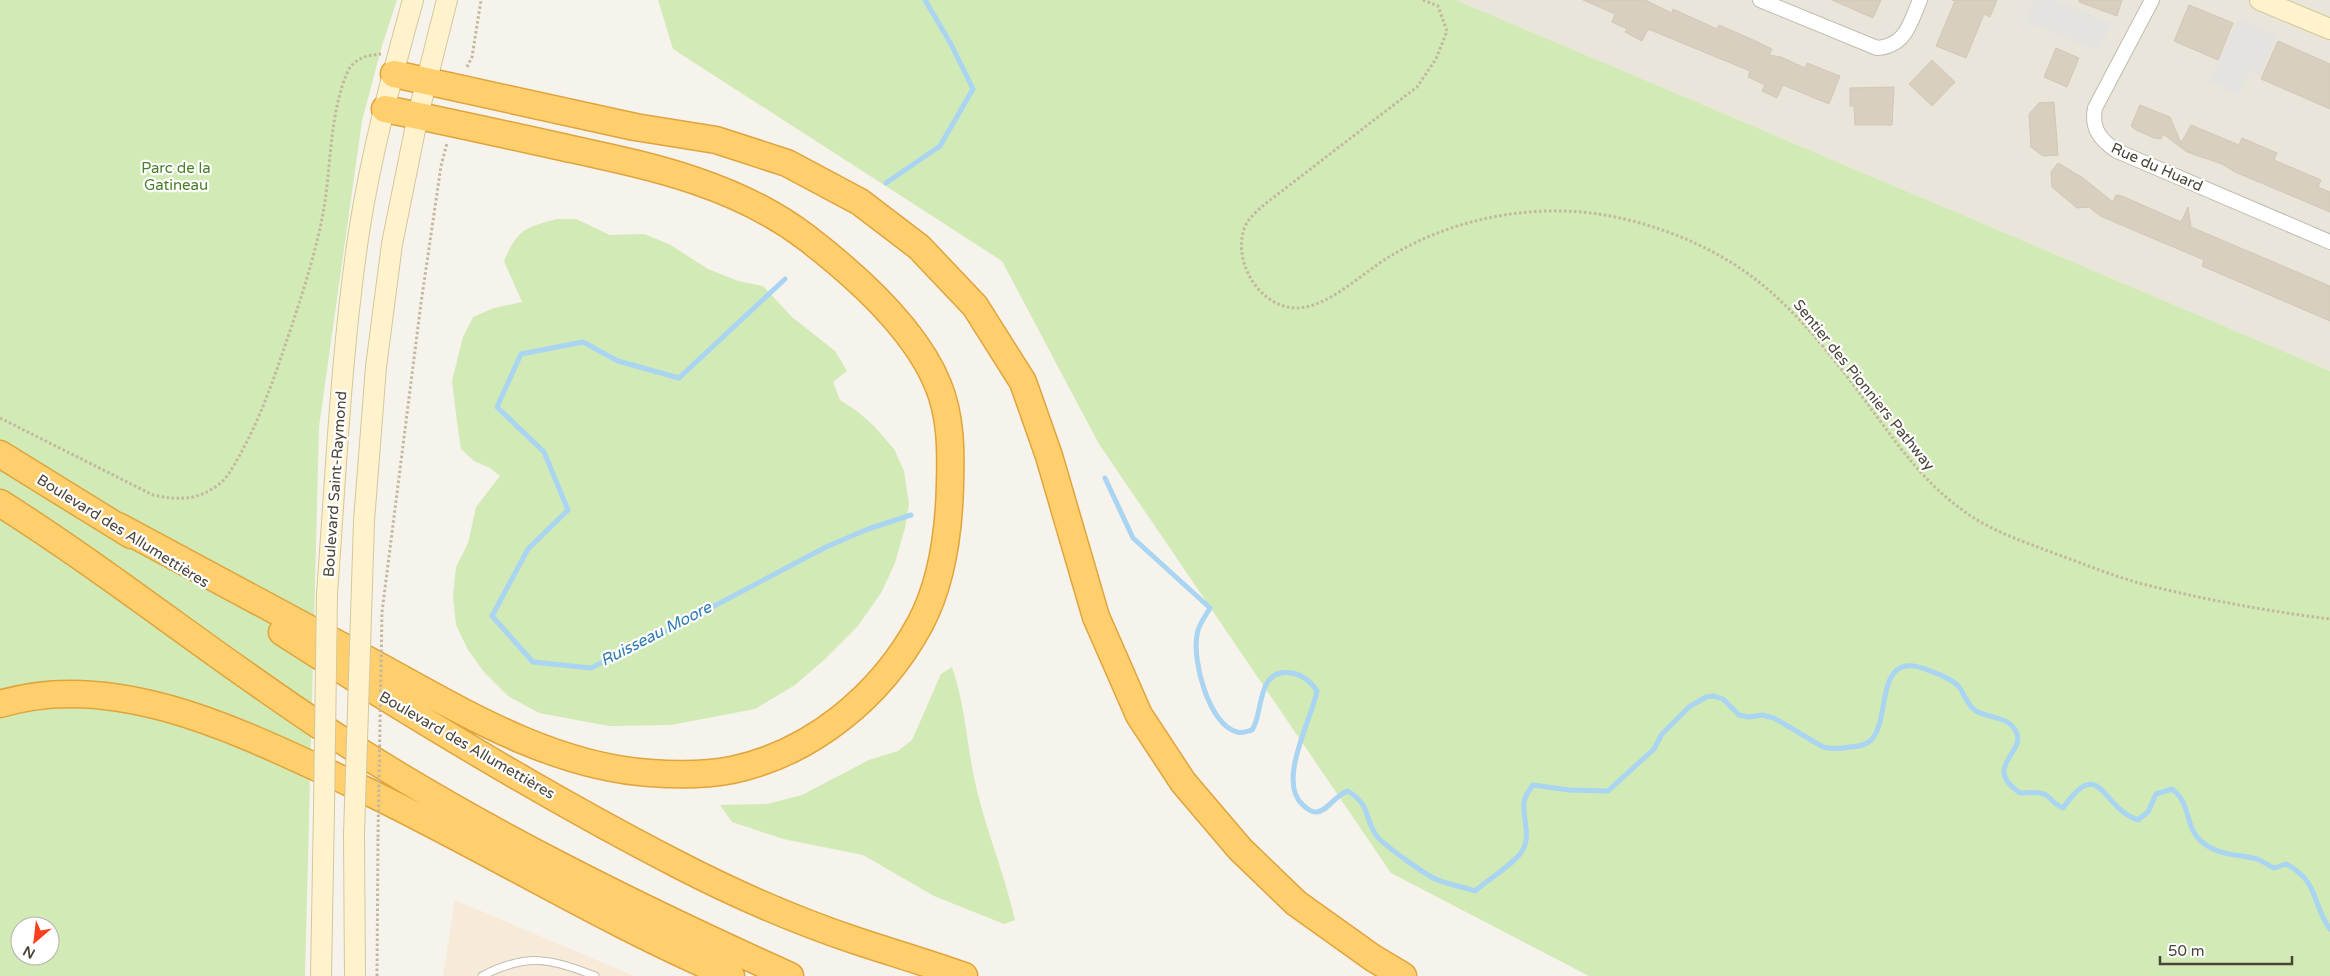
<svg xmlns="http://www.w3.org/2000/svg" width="2330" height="976" font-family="'Varela Round',sans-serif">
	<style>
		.residential { fill: #eae5da }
		.commercial { fill: #f7ead8 }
		.green { fill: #d2eab5; fill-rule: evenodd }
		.parking { fill: #e5e3e0 }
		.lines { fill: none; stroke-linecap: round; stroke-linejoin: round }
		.stream { stroke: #a9d4f2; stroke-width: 5 }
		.building { fill: #d8cfc1; stroke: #d3c7b4 }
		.lane-casing { stroke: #c2bbae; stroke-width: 9 }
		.street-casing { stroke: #c2bbae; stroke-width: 16 }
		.secondary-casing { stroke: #d6c79b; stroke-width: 22 }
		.highway-casing { stroke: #e0a43c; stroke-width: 29 }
		.path { stroke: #c4b79f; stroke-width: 3; stroke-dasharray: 2.5 2.5; stroke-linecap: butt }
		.lane { stroke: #fff; stroke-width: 7 }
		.street { stroke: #fff; stroke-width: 14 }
		.secondary { stroke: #fff3cd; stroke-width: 20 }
		.highway { stroke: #ffcf6e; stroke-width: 26 }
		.secondary-bridge-casing { stroke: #d6c79b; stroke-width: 22; stroke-linecap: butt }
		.path-bridge { stroke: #c4b79f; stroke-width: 3; stroke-dasharray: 2.5 2.5; stroke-linecap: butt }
		.secondary-bridge { stroke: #fff3cd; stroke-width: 20 }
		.labels { text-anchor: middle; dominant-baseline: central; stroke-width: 4.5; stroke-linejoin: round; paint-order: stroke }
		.street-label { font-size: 15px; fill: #4b4439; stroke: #fff }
		.park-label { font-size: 15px; fill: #4a7f2a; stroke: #fff }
		.water-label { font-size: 16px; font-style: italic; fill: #2e7ab2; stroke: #fff }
	</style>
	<rect width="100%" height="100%" fill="#f6f3ec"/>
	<path class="residential" d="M1456,0h874v371z"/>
	<path class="commercial" d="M455,900l179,76h-191z"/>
	<path class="green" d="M0,0h397l-16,49 -19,72 -43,306 -14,549h-305zM20,926h30v30h-30z
		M658,0h798l874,371v605h-741l-198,-103 -292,-429 -97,-183 -329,-212z
		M557,219h19l34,16 34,-1 25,10 39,25 30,12 25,5 29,31 43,34 12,20 -14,11 7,18 17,11 17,15 20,23 10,22 5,33 -4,24 -10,35 -14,30 -23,33 -34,34 -29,25 -40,24 -84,16 -62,1 -70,-13 -31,-17 -24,-24 -16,-22 -12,-25 -3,-29 3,-29 12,-24 8,-36 24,-31 -10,-8 -16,-7 -13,-12 -4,-27 -5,-41 11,-44 10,-20 21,-9 28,-6 -18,-41c14,-32 20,-33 53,-42z
		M952,667c14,40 15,83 25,124 11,44 28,85 38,129l-11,4 -70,-28 -71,-41 -80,-16 -51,-17 -12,-17 47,-1 35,-9 67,-35 29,-9 14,-11 29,-66z"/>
	<path class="parking" d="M2034,0h22l56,24 -14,27 -73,-30z
		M2238,18l39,18 -17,39 -11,-4 -9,24 -31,-13z"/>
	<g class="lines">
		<path class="stream" d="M886,183l54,-37 33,-57 -22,-45 -26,-44
			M785,279l-106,99 -61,-17 -35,-19 -62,12 -24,53 47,45 24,58 -40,39 -36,67 41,46 58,6 74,-36 161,-85 42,-18 43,-14
			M1105,478l28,60 77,70c-5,9 -12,17 -13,27 -5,26 12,90 40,97 5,2 11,-1 15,-2 12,-16 3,-63 40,-57 12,2 19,9 25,18 -5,28 -41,91 -14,114 3,3 8,7 13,7 10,1 20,-18 32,-21 24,16 15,24 28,44 5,8 52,42 62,45 12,5 25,7 37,11 14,-12 33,-23 45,-37 13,-16 2,-35 4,-52 1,-7 5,-11 9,-17l36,5 39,1 46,-42 8,-15 27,-27 17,-10 8,-1 9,3 16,16 10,2 13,-2 12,3 49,29c9,2 17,2 26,0 7,0 15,-1 21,-6 22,-18 3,-92 55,-72 10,4 27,9 34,18 6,8 8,18 17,24 14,8 35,5 41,23 7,20 -35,33 3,59 8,0 19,-2 26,2 6,4 9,10 17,13 38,-54 37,-1 75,12l10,-8 8,-18 16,-5c20,15 12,38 30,53 17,14 36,12 55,17 6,2 12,7 17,9l12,-4c34,18 25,39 44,65"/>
	</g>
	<path class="building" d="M1583,0h62l27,13 1,-4 44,20 2,-4 32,14 21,10 -3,6 12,2 24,11 2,-5 33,13 -11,28 -46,-19 -6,13 -15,-7 3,-6 -17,-8 2,-6 -102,-42 -6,12 -17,-9 2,-3 -15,-7 3,-8z
		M1832,0h49l-8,18z
		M1952,0h45l-7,17 -6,-3 -18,44 -30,-12 19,-45z
		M2079,0h43l-5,16 -38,-14z
		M2189,5l44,18 -15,37 -44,-19z
		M2278,41l52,23v45l-69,-30z
		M2056,48l23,10 -12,29 -23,-10z
		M1932,60l23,22 -23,24 -23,-22z
		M1894,87l-2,38h-37l-1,-19h-4v-18z
		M2054,102l4,53 -15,1 -12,-9 -2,-33 10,-11z
		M2140,105l30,12 11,26 10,-18 48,20 3,-7 35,15 -3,7 47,20 -3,7 12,5v20l-95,-40 -13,-8 -35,-12 -24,-18 -2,5 -7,-1 -18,-8 -5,-4z
		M2058,163l25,15 30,24 3,-7 6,1 59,26 7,-15 3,20 139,59v35l-128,-55 2,-6 -104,-44 -11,-9 -12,1 -25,-21 -1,-15z"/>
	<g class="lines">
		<defs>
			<path id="lane" d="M482,976c44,-23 69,-18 113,0"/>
			<path id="street" d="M1760,0l117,48c29,-2 33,-25 43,-48
				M2152,0l-57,108c-4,20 5,32 22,43l213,91"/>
			<path id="secondary" d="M2260,0l70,29
				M327,594c9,-121 14,-242 32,-362 12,-78 33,-156 54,-232
				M361,616l3,-95 12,-154 16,-123 26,-129 29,-115
				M354,834l1,142
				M321,976l3,-168"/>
			<path id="highway" d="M394,74l241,53 81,13 71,23 73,39 59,45 56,59 48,76 26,74 47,161 43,98 44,67 57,67 56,54 77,55 30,18
				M0,454l131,81
				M0,503c117,74 226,163 343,238 142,91 294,166 447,235
				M118,526c82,44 165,89 248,133 89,48 181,107 284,114 26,2 56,2 82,-3 80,-17 149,-74 188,-146 22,-41 29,-94 30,-140 1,-33 1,-68 -12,-99 -23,-57 -83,-110 -131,-147 -72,-55 -158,-72 -245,-91 -59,-13 -118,-26 -177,-38
				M282,632c128,82 259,162 395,232 56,29 120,57 180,77 36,12 71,22 107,35
				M0,704c117,-36 246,31 350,79 129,61 250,137 381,193"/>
		</defs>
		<use href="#lane" class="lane-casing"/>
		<use href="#street" class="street-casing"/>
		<use href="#secondary" class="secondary-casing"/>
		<use href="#highway" class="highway-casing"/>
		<path class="path" d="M1423,0l15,6 9,25 -11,28 -19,28 -152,117c-8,7 -17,14 -21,25 -11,33 15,78 52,79 32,0 66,-35 93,-51 65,-40 151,-56 226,-40 49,10 100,31 140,62 45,34 87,90 120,135 28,38 51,70 90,98 28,20 60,30 91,42 28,10 55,21 83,29 62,16 127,28 191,36
			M467,67l5,-10 9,-57
			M0,418l153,77c24,5 44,6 65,-10 11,-8 17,-22 24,-34 22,-41 34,-79 49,-123 13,-39 26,-80 33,-120 7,-43 6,-95 23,-135 6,-14 19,-18 34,-19
			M382,612l39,-309 20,-137 6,-23
			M377,976l1,-139"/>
		<use href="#lane" class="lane"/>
		<use href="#street" class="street"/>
		<use href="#secondary" class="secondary"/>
		<use href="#highway" class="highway"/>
		<defs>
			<path id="secondary-bridge" d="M324,808l3,-214
				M354,834l7,-218"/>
		</defs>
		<use href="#secondary-bridge" class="secondary-bridge-casing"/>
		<path class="path-bridge" d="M378,837l4,-225"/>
		<use href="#secondary-bridge" class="secondary-bridge"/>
	</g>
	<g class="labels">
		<g class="street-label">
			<text transform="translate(2157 167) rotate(24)">Rue du Huard</text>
			<text transform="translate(1864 385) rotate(51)">Sentier des Pionniers Pathway</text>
			<text transform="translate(335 484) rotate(-86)">Boulevard Saint-Raymond</text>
			<text transform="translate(123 531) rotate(32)">Boulevard des Allumettières</text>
			<text transform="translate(467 745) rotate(30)">Boulevard des Allumettières</text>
		</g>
		<g class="park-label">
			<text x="176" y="168">Parc de la<tspan x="176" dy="17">Gatineau</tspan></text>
		</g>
		<g class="water-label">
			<text transform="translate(656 634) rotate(-27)">Ruisseau Moore</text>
		</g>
	</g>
	<g transform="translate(35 941) rotate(208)"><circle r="24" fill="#ffffff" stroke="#b7b4b0"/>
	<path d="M0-4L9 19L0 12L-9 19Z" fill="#fc3f1d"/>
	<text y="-8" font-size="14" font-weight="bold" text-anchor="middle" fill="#4b4439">N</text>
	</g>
	<path d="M2160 956v8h132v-8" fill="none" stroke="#4b4439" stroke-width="2.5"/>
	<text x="2168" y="956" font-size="15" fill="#4b4439" stroke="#ffffff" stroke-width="4" paint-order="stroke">50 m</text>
</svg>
